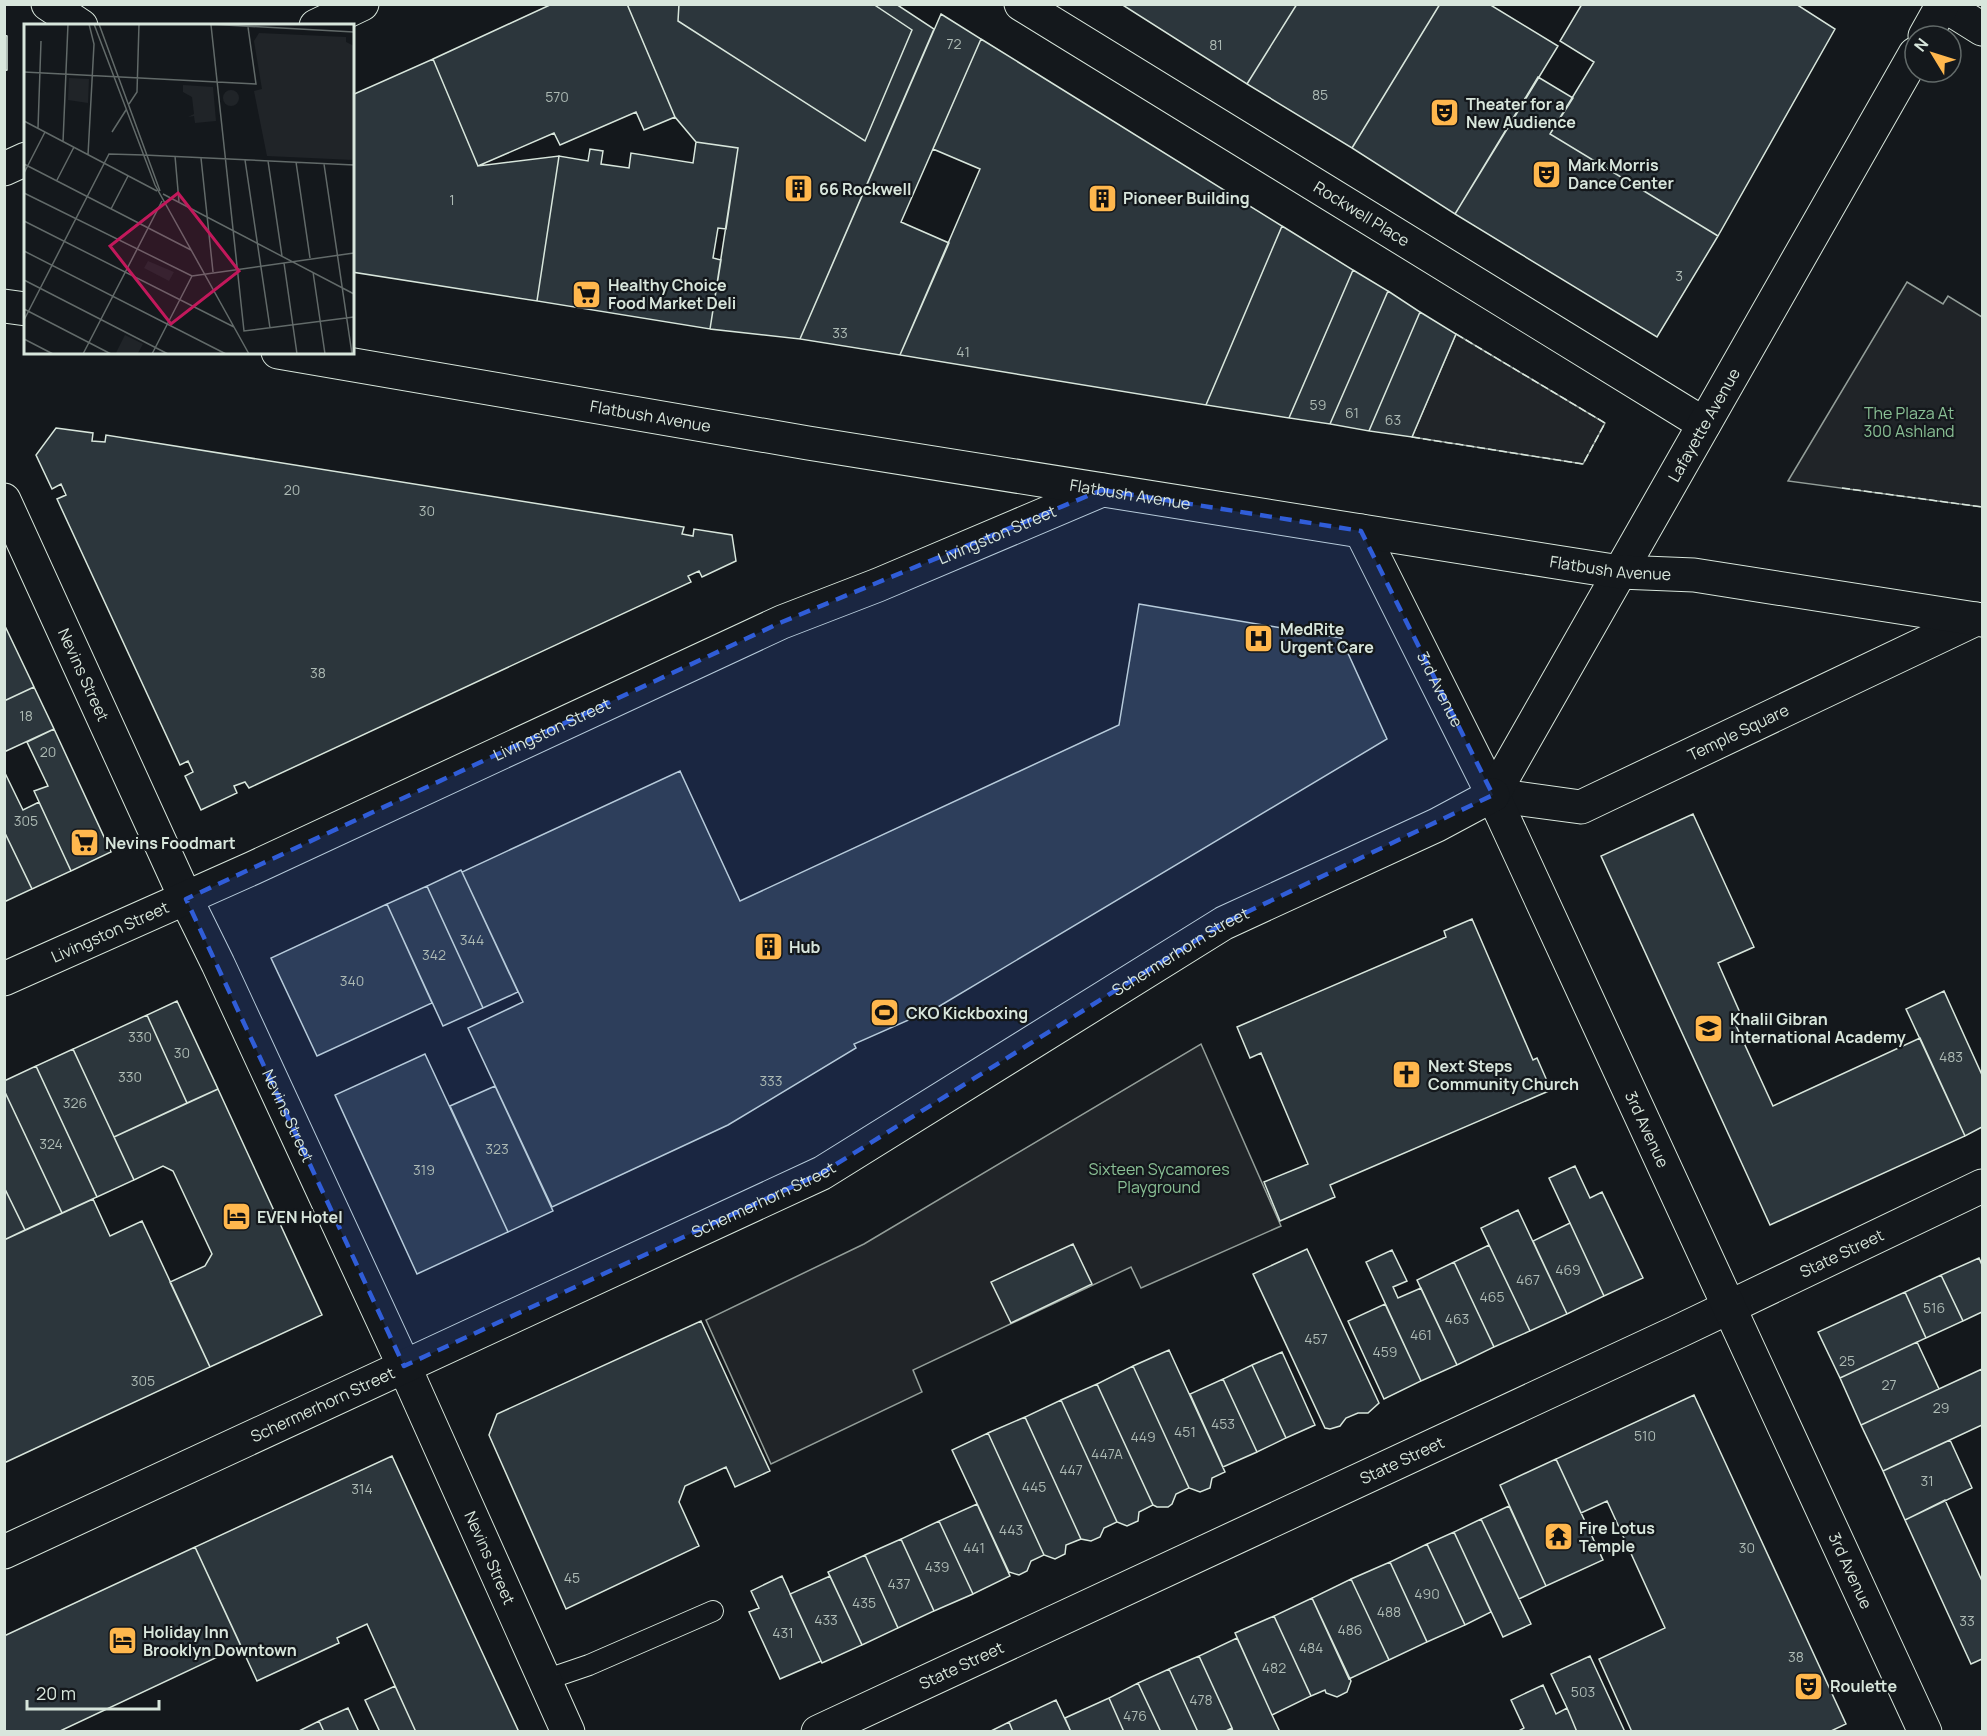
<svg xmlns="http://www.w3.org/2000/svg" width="1987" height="1736" font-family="Manrope,sans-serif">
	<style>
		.green { fill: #202428; stroke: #939e99; stroke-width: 1.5 }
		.building { fill: #2c363c; stroke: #d8e6dc; stroke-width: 1.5 }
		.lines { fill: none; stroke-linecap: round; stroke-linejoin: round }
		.lane-casing { stroke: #d8e6dc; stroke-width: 22 }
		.street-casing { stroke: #d8e6dc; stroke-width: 35 }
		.secondary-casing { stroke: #d8e6dc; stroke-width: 35 }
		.primary-casing { stroke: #d8e6dc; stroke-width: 35 }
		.lane { stroke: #14181c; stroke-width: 20 }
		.street { stroke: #14181c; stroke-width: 33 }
		.secondary { stroke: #14181c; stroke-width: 33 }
		.primary { stroke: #14181c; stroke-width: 33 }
		.fence { stroke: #d8e6dc; stroke-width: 1.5; stroke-dasharray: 8 3; stroke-linecap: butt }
		.marked { fill: #305dd8; fill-opacity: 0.2; stroke: #305dd8; stroke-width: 4.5; stroke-dasharray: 12 8; stroke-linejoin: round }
		.labels { text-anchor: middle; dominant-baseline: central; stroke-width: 4.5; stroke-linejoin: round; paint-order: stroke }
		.number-label { font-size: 14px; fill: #adbab4 }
		.poi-label { font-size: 16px; font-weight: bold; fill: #d8e6dc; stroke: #14181c; text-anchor: start }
		.street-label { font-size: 16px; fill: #d8e6dc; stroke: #14181c }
		.park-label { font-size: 16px; fill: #8ac095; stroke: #14181c }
		.inset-road { fill: none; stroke: #626a69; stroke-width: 1.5 }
		.view { fill: #c2185b; fill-opacity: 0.15; stroke: #c2185b; stroke-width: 3 }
		.inset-edge { fill: none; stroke: #d8e6dc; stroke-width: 3 }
	</style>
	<rect width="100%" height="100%" fill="#14181c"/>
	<path class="green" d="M1907,282l36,22 5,-8 34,21v190l-194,-26z
		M1456,334l149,89 -22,41 -171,-27z
		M1201,1044l80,182 -140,62 -10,-21 -218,103 9,22 -151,72 -65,-144 158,-76z"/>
	<path class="building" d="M552,4h75l48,113 -31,13 -8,-18 -76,33 -6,-12 -76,33 -45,-107z
		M627,4h269l38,25 -134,310 -90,-10 28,-181 -42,-6 -21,-25z
		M679,4h194l39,26 -47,111 -187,-120z
		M1121,4h176l-50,80z
		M1297,4h143l-88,144 -105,-64z
		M1440,4h49l69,42 -103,168 -103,-66z
		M1582,4h214l39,25 -117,207 -168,-102 44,-72 -34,-21z
		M941,14l40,25 -80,183 48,21 -49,112 -100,-16z
		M4,35l3,1v34l-3,1z
		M981,39l301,187 -76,179 -306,-50 80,-186 -47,-20z
		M433,59l45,107 81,-10 -22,145 -185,-29v-177z
		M1538,77l35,21 -23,36 168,102 -61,101 -202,-123z
		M696,142l42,6 -12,81 -8,-1 -5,30 8,2 -11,69 -173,-28 22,-145 29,5 2,-12 13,2 -2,13 28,4 2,-15 62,10z
		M1282,226l71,44 -64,148 -83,-13z
		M1353,270l35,21 -58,133 -41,-6z
		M1388,291l32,21 -51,119 -39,-7z
		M1420,312l36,22 -44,103 -43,-6z
		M56,428l37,5 -1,8 13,1 1,-7 578,92 -2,7 11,2 1,-7 38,6 4,26 -34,16 -3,-6 -11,5 3,6 -442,206 -4,-6 -11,4 3,7 -36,17 -16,-34 8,-4 -5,-11 -8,4 -123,-266 9,-4 -5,-11 -9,5 -16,-34z
		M1139,604l202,34 46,101 -449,268 -84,37 2,4 -128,77 -176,82 -84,-179 55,-26 -61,-130 218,-101 60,130 379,-176z
		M4,624l30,63 -30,14z
		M34,687l20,42 -50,23v-51z
		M54,729l57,123 -40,19 -37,-80 14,-5 -21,-44z
		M4,771l19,39 16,-8 32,69 -39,18 -28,-58z
		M1693,814l61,133 -36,16 23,52 -8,4 40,87 147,-68 45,98 -195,89 -169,-369z
		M4,831l28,58 -28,13z
		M461,870l57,122 -35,16 -56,-122z
		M427,886l56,122 -40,18 -56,-122z
		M387,904l45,99 -115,53 -46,-98z
		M1472,919l61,141 4,-2 14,32 -221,95 5,12 -55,24 -16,-39 44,-18 -47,-111 -11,5 -13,-31 209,-90 -2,-6z
		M1944,991l38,84v52l-17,9 -59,-127z
		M177,1001l41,88 -31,14 -40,-88z
		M147,1015l40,88 -73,34 -41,-88z
		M73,1049l61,131 -37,17 -61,-131z
		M425,1054l83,178 -91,42 -82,-179z
		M36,1066l61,131 -35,16 -58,-123v-9z
		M495,1086l58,125 -45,21 -58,-126z
		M218,1089l104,226 -112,52 -40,-85 35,-16 7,-12 -39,-83 -10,-5 -29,14 -20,-43z
		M4,1090l58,123 -37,17 -21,-43z
		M1575,1166l15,32 12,-6 41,86 -39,18 -55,-118z
		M4,1187l21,43 -21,10z
		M93,1199l17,37 32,-15 68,146 -206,96v-223z
		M1518,1210l49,104 -37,17 -49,-103z
		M1570,1223l34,73 -37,18 -34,-73z
		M1073,1244l19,40 -81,39 -20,-41z
		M1489,1245l41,86 -36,16 -40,-85z
		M1307,1249l72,154 -11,10h-10l-12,5 -6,8 -10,3 -5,-1 -72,-154z
		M1392,1250l15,31 -14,6 5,11 23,-10 36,77 -36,16 -55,-119z
		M1979,1258l3,7v47l-19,9 -22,-46z
		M1454,1262l40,85 -37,18 -40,-85z
		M1941,1275l22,46 -37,17 -21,-46z
		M1905,1292l21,46 -86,40 -22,-46z
		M1385,1304l36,77 -37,18 -36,-78z
		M701,1321l69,150 -35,16 -9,-20 -41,19 -6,16 20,44 -133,63 -77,-174 8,-21z
		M1917,1342l22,47 -78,36 -21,-47z
		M1169,1350l56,122 -13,6 -2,10 -10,4 -11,-4 -56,-122z
		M1282,1352l33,73 -29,13 -34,-73z
		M1252,1365l34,73 -29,14 -34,-73z
		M1133,1366l56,122 -13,6 -4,10 -4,3h-11l-4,-2 -56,-121z
		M1982,1369v56l-99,46 -22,-46z
		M1223,1379l34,73 -34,15 -33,-73z
		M1097,1384l56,121 -14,7 -1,9 -11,5 -10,-4 -56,-122z
		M1694,1395l152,329 -17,8h-197l-33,-73 66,-31 -58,-127 -26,12 -25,-54z
		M1061,1400l56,122 -13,6 -4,9 -9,4 -10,-2 -56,-122z
		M1025,1417l56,122 -15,6 -1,9 -10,5 -11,-4 -56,-122z
		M988,1433l56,122 -13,6 -4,10 -8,4 -10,-3 -57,-122z
		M1950,1440l22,48 -67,32 -22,-49z
		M392,1456l78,170 49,106h-103l-49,-108 -30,14 2,5 -82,38 -62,-134z
		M1556,1459l47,101 -57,26 -46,-101z
		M1945,1500l37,81v78l-11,5 -66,-144z
		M977,1504l33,72 -37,18 -34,-73z
		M1509,1506l37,80 -27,13 -38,-80z
		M1481,1519l50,105 -28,13 -49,-105z
		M939,1521l34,73 -39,17 -33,-72z
		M1454,1532l37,80 -26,13 -38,-81z
		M901,1539l33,72 -36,17 -33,-73z
		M1427,1544l38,81 -38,17 -37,-80z
		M195,1547l46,99 -183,86h-54v-96z
		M865,1555l33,73 -36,17 -34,-73z
		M1390,1562l37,80 -38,18 -38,-81z
		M782,1576l39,85 -41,18 -31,-67 10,-4 -8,-17z
		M830,1576l32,69 -40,18 -32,-69z
		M1351,1579l38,81 -40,19 -37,-81z
		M1312,1598l39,83 -4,11 -10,5 -11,-4 -1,-3 -14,6 -37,-80z
		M1274,1616l37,80 -39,19 -37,-82z
		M1237,1638l35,77 8,17h-47l-1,-4 -33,-72z
		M1199,1656l33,72 -8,4h-26l-29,-63z
		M1590,1656l35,76h-48l-10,-24 -16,-34z
		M1169,1669l29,63h-37l-23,-49z
		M1138,1683l23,49h-37l-15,-34z
		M1543,1685l13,29 11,-6 10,24h-60l7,-4 -13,-28z
		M395,1686l21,46h-36l-15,-32z
		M1109,1698l15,34h-53l-6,-14z
		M1056,1700l15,32h-58l-4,-10z
		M348,1708l11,24h-35l-5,-11z
		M319,1721l5,11h-27z
		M1009,1722l4,10h-24z"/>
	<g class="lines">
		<defs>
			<path id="lane" d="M545,1680l44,-15 124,-54"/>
			<g id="street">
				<path d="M48,4l33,22"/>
				<path id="s1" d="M1021,4l683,420"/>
				<path d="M1942,4l40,25"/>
				<path id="s2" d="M4,500l182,399 32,65 186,402 164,366"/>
				<path id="s3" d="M1361,531l132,264 88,12 395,-188"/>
				<path id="s4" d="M4,979l249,-111 529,-246 96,-37 224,-95"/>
				<path id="s5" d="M818,1732l857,-399 307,-147"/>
			</g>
			<g id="secondary">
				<path d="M316,26l46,-22"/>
				<path d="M1925,36l18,-32"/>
				<path d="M4,169l22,-10"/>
				<path id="s6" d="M1493,795l432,937"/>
				<path id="s7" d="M1493,795l422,-741"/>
				<path id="s8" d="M4,1552l818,-379 402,-250 213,-98 56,-30"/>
			</g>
			<g id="primary">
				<path d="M4,306l22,3"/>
				<path id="s9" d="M278,352l530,91 748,119 64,10 74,3 288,45"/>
			</g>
		</defs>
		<use href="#lane" class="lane-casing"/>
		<use href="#street" class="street-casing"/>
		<use href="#secondary" class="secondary-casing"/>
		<use href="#primary" class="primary-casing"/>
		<use href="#lane" class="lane"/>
		<use href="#street" class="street"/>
		<use href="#secondary" class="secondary"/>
		<use href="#primary" class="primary"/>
		<path class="fence" d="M1412,437l171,27 22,-41 -149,-89
			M1842,488l140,19"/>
	</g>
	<path class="marked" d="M1102,490l259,41 132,264 -269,128 -402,250 -418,193 -218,-467 596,-277z"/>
	<defs>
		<symbol id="theatre-square" viewBox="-11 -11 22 22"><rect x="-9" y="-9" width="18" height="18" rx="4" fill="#ffb74d" stroke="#14181c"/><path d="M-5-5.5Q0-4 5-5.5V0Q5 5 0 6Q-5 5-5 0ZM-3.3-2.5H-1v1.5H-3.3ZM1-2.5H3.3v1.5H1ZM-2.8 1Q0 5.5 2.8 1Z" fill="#111"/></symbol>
		<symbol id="building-square" viewBox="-11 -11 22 22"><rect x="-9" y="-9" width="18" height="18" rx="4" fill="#ffb74d" stroke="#14181c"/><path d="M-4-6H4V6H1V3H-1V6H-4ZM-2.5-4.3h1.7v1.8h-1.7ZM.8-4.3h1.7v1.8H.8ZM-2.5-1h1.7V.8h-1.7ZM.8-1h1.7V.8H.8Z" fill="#111"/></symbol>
		<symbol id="supermarket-square" viewBox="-11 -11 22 22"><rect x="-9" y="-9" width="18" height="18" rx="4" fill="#ffb74d" stroke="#14181c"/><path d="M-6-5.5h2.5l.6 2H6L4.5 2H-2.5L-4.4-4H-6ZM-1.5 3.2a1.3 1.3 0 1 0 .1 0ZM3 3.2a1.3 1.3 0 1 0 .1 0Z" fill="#111"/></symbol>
		<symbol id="hospital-square" viewBox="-11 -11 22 22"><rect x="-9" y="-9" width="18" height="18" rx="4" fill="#ffb74d" stroke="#14181c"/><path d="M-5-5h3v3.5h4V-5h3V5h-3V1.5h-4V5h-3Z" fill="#111"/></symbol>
		<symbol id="stadium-square" viewBox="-11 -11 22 22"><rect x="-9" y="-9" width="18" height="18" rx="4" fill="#ffb74d" stroke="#14181c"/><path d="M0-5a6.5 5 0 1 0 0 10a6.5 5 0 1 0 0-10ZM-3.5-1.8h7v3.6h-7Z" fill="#111"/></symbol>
		<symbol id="school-square" viewBox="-11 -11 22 22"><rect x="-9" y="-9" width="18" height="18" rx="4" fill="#ffb74d" stroke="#14181c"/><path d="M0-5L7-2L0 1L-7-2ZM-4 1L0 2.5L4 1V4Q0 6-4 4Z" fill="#111"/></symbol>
		<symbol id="church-square" viewBox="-11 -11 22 22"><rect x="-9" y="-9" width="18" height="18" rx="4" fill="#ffb74d" stroke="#14181c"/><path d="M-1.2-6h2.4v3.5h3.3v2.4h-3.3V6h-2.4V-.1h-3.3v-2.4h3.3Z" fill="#111"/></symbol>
		<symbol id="hotel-square" viewBox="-11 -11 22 22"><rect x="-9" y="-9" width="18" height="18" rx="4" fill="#ffb74d" stroke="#14181c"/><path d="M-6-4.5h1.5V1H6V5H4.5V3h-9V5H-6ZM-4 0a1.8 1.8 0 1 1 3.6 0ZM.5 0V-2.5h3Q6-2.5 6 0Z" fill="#111"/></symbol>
		<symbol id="temple-square" viewBox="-11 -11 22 22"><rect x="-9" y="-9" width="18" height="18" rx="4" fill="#ffb74d" stroke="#14181c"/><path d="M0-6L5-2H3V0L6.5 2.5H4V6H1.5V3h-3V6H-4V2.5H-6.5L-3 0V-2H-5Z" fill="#111"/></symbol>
	</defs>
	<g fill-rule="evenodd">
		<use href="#theatre-square" x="1428" y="96" width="33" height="33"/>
		<use href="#theatre-square" x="1530" y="158" width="33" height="33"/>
		<use href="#building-square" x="782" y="172" width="33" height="33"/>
		<use href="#building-square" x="1086" y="182" width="33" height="33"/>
		<use href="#supermarket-square" x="570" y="278" width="33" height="33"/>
		<use href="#hospital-square" x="1242" y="622" width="33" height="33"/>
		<use href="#supermarket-square" x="68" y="826" width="33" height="33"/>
		<use href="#building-square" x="752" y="930" width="33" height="33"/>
		<use href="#stadium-square" x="868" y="996" width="33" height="33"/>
		<use href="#school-square" x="1692" y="1012" width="33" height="33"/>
		<use href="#church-square" x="1390" y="1058" width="33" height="33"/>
		<use href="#hotel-square" x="220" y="1200" width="33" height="33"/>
		<use href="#temple-square" x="1542" y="1520" width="33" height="33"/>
		<use href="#hotel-square" x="106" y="1624" width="33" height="33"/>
		<use href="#theatre-square" x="1792" y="1670" width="33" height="33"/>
	</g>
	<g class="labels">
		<g class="number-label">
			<text x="954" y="43">72</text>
			<text x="1216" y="44">81</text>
			<text x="1320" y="94">85</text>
			<text x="557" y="96">570</text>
			<text x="452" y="199">1</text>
			<text x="1679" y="275">3</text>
			<text x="840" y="332">33</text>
			<text x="963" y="351">41</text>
			<text x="1318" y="404">59</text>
			<text x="1352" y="412">61</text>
			<text x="1393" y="419">63</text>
			<text x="292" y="489">20</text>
			<text x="427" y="510">30</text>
			<text x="318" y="672">38</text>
			<text x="26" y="715">18</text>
			<text x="48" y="751">20</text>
			<text x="26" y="820">305</text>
			<text x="472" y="939">344</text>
			<text x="434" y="954">342</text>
			<text x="352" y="980">340</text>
			<text x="140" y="1036">330</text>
			<text x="182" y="1052">30</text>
			<text x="1951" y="1056">483</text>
			<text x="130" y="1076">330</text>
			<text x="771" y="1080">333</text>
			<text x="75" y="1102">326</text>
			<text x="51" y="1143">324</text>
			<text x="497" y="1148">323</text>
			<text x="424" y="1169">319</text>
			<text x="1568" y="1269">469</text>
			<text x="1528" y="1279">467</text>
			<text x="1492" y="1296">465</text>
			<text x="1934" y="1307">516</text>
			<text x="1457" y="1318">463</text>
			<text x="1421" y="1334">461</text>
			<text x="1316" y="1338">457</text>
			<text x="1385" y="1351">459</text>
			<text x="1847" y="1360">25</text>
			<text x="143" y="1380">305</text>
			<text x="1889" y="1384">27</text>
			<text x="1941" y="1407">29</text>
			<text x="1223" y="1423">453</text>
			<text x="1185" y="1431">451</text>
			<text x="1645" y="1435">510</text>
			<text x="1143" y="1436">449</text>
			<text x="1107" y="1453">447A</text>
			<text x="1071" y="1469">447</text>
			<text x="1927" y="1480">31</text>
			<text x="1034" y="1486">445</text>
			<text x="362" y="1488">314</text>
			<text x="1011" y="1529">443</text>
			<text x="974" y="1547">441</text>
			<text x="1747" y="1547">30</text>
			<text x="937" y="1566">439</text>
			<text x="572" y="1577">45</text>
			<text x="899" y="1583">437</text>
			<text x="1427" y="1593">490</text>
			<text x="864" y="1602">435</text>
			<text x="1389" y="1611">488</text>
			<text x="826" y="1619">433</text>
			<text x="1967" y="1620">33</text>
			<text x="1350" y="1629">486</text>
			<text x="783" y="1632">431</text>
			<text x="1311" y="1647">484</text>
			<text x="1796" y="1656">38</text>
			<text x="1274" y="1667">482</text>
			<text x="1583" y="1691">503</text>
			<text x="1201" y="1699">478</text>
			<text x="1135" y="1715">476</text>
		</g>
		<g class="poi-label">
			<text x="1466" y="104">Theater for a<tspan x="1466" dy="18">New Audience</tspan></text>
			<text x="1568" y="165">Mark Morris<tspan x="1568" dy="18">Dance Center</tspan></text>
			<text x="819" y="189">66 Rockwell</text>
			<text x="1123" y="198">Pioneer Building</text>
			<text x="608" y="285">Healthy Choice<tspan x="608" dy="18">Food Market Deli</tspan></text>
			<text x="1280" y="629">MedRite<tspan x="1280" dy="18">Urgent Care</tspan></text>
			<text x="105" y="843">Nevins Foodmart</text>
			<text x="789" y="947">Hub</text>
			<text x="906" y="1013">CKO Kickboxing</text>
			<text x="1730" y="1019">Khalil Gibran<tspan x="1730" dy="18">International Academy</tspan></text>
			<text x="1428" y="1066">Next Steps<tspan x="1428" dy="18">Community Church</tspan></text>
			<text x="257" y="1217">EVEN Hotel</text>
			<text x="1579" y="1528">Fire Lotus<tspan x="1579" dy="18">Temple</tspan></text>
			<text x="143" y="1632">Holiday Inn<tspan x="143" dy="18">Brooklyn Downtown</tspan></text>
			<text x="1830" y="1686">Roulette</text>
		</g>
		<g class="street-label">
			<text stroke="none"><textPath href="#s1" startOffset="400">Rockwell Place</textPath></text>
			<text stroke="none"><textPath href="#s9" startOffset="378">Flatbush Avenue</textPath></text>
			<text stroke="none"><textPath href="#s7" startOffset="426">Lafayette Avenue</textPath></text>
			<text stroke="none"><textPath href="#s9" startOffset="864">Flatbush Avenue</textPath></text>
			<text stroke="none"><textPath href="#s4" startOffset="1088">Livingston Street</textPath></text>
			<text stroke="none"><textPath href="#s9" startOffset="1350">Flatbush Avenue</textPath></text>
			<text stroke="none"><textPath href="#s2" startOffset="192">Nevins Street</textPath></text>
			<text stroke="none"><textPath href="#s3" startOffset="177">3rd Avenue</textPath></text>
			<text stroke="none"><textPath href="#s4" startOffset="602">Livingston Street</textPath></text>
			<text stroke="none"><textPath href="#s3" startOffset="558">Temple Square</textPath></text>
			<text stroke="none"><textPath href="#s4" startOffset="116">Livingston Street</textPath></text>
			<text stroke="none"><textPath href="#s8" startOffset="1323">Schermerhorn Street</textPath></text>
			<text stroke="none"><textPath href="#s2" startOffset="678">Nevins Street</textPath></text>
			<text stroke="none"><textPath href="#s6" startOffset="368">3rd Avenue</textPath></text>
			<text stroke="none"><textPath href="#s8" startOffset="837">Schermerhorn Street</textPath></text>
			<text stroke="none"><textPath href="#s5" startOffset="1130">State Street</textPath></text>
			<text stroke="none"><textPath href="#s8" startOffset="351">Schermerhorn Street</textPath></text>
			<text stroke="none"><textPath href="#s5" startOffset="644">State Street</textPath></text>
			<text stroke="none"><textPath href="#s2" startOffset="1164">Nevins Street</textPath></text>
			<text stroke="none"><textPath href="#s6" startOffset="854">3rd Avenue</textPath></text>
			<text stroke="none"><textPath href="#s5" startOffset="158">State Street</textPath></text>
		</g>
		<g class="park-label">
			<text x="1909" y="413">The Plaza At<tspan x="1909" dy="18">300 Ashland</tspan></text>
			<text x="1159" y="1169">Sixteen Sycamores<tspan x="1159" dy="18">Playground</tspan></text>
		</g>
	</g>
	<g transform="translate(24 24)">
		<rect width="330" height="330" fill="#14181c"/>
		<path d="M235,9l87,4v5l8,4v114l-87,-4 -13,-65 8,-2 -8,-48zM45,54l20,1 -1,24 -20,-3zM159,61l30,2 3,34 -21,2 -1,-7 -6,1 6,-3 -2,-17 -9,-5zM199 74a8 8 0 1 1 16 0a8 8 0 1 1-16 0ZM124,237l26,11 -5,9 -25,-13zM101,311l18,9 -5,9h-22z" fill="#202428"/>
		<path class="inset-road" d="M70,0l61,161 94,169M75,0l61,167M183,0l147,8M187,1l33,306 110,-14M0,48l232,12 -8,-57M105,80l8,-12 2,-68M0,97l133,70M14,104l3,-87M88,108l14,-22M39,118l5,-118M64,131l6,-111 -5,-20M120,131l210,10M151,132l4,46M177,134l12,114M221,136l25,168M244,137l14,95M272,138l14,96M0,140l167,86M300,140l28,190M0,149l21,-41M33,156l17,-33M0,169l168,83M139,170l191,100M87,185l17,-33M0,197l210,106M0,227l202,103M260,239l13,91M289,248l12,82M168,252l162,-23M0,256l144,74M0,285l87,45M0,296l85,-166 35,1M0,315l29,15M59,330l79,-153M128,330l40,-78"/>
		<path class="view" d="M154,169l61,78 -68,53 -61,-78z"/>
		<rect width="330" height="330" class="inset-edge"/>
	</g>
	<rect width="1987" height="1736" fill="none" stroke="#d8e6dc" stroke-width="12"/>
	<g transform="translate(1933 54) rotate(308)"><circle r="28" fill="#14181c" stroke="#626a69" stroke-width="1.5"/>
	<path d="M0-4.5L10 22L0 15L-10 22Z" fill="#ffb74d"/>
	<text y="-9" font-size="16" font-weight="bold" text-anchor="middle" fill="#d8e6dc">N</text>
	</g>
	<path d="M27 1700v9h132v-9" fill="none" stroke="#d8e6dc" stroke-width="3"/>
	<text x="36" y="1700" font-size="18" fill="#d8e6dc" stroke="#14181c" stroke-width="4.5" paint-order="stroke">20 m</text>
</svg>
